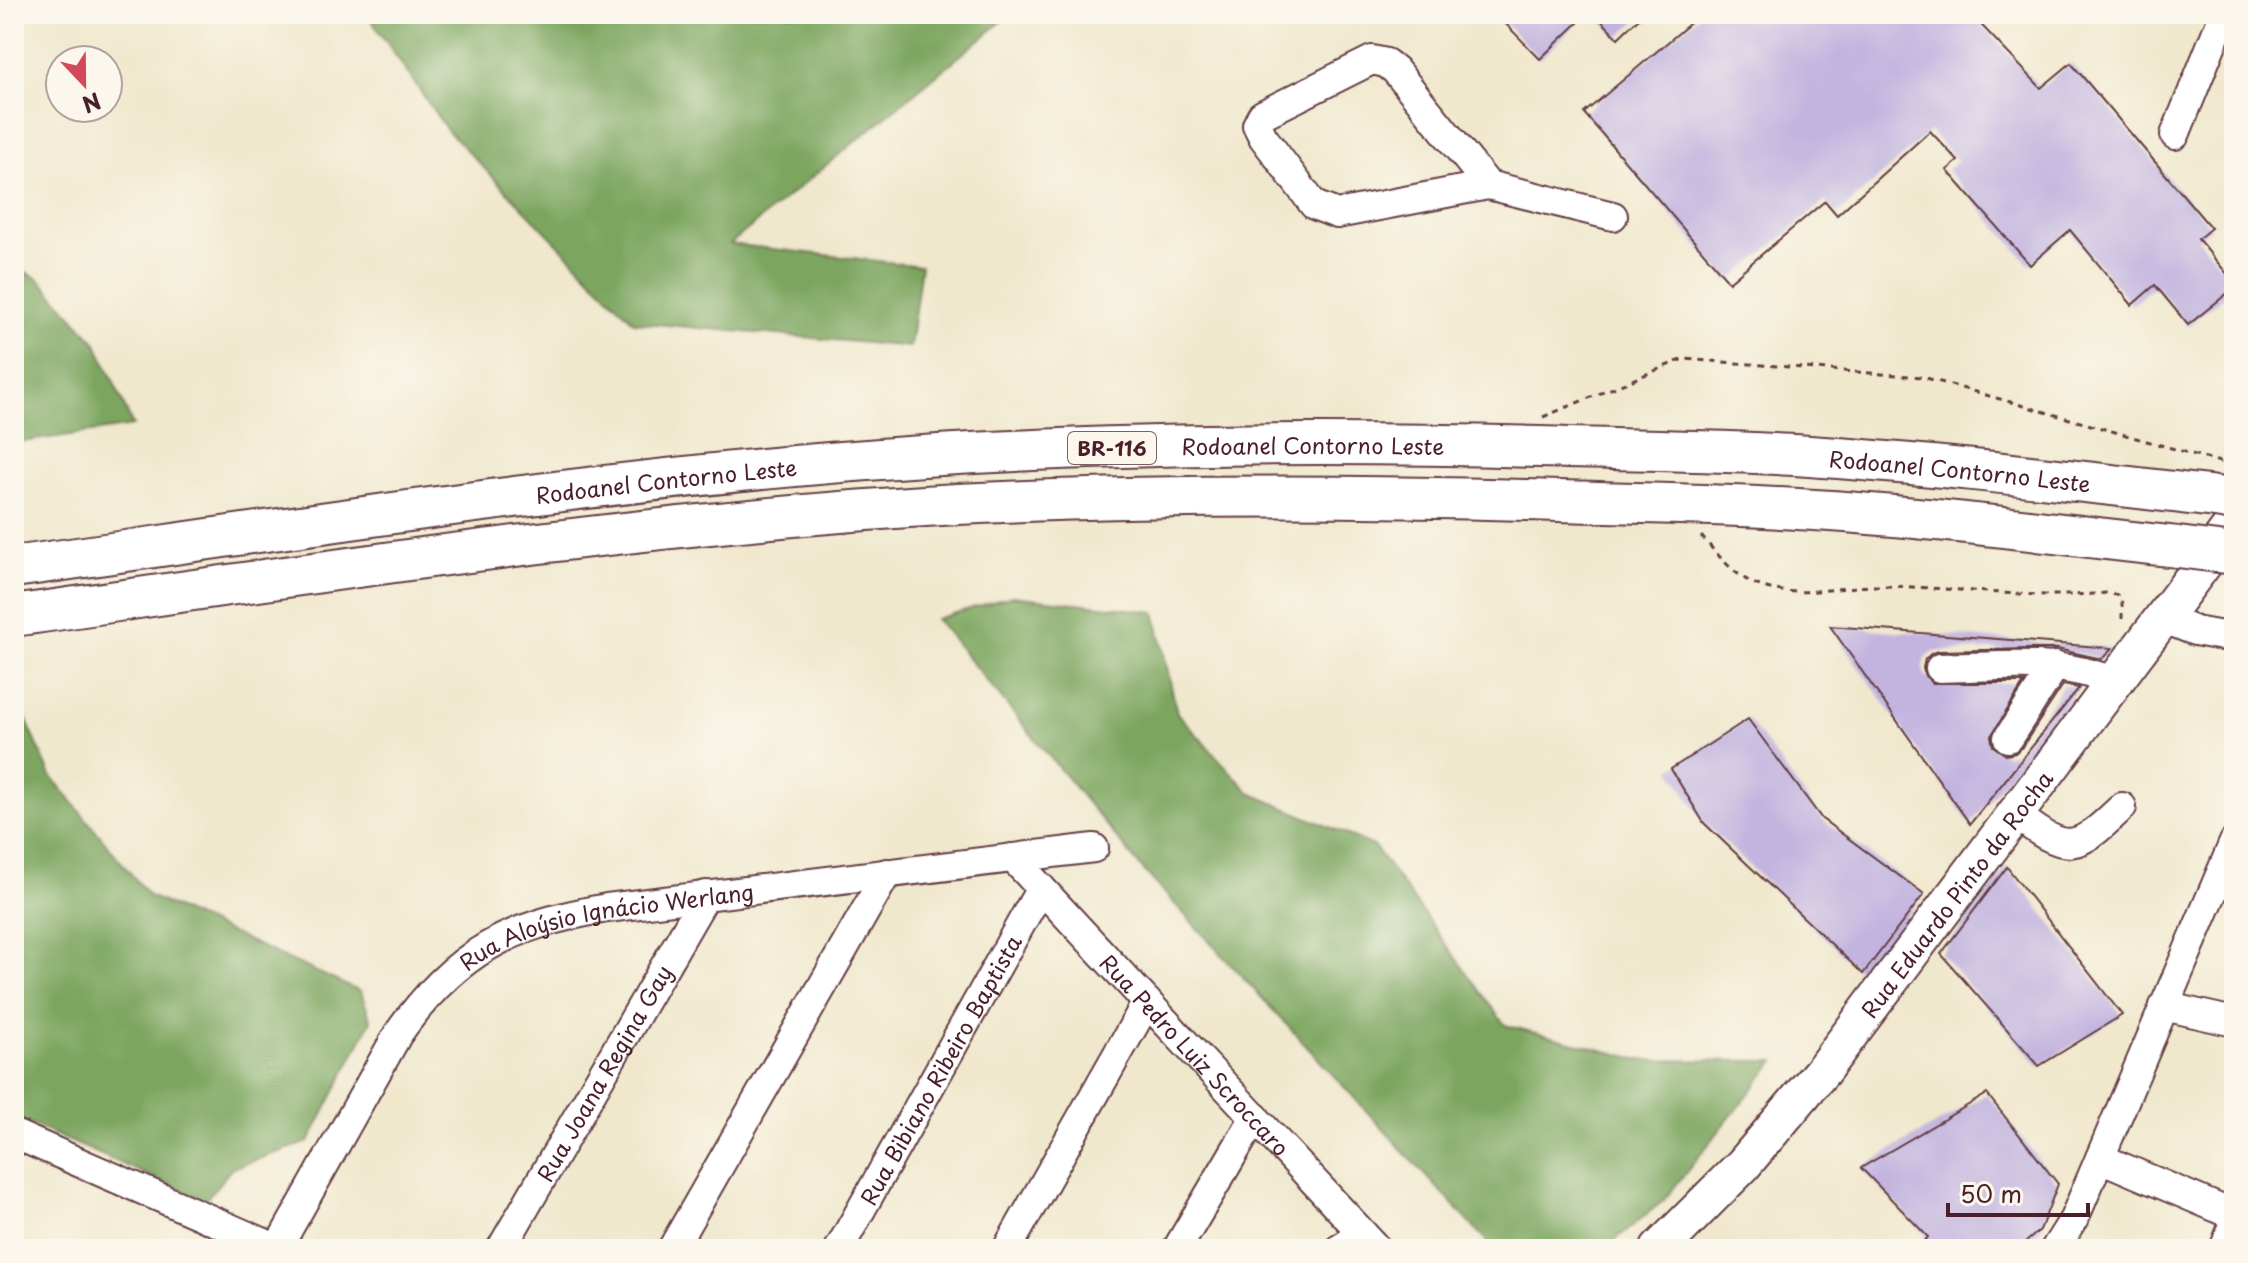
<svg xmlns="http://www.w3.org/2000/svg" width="2248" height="1263" font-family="'Playpen Sans',sans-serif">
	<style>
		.forest { fill: #7ca65e; stroke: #636244; stroke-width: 2 }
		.building { fill: #c2b4df }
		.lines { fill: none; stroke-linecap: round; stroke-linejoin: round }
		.minor-casing { stroke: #633d43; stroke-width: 32 }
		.major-casing { stroke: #633d43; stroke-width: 40 }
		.highway-casing { stroke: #633d43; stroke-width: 44 }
		.path { stroke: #633d43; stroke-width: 3; stroke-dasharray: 6 6; stroke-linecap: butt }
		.minor { stroke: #fff; stroke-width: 28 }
		.major { stroke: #fff; stroke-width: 36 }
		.highway { stroke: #fff; stroke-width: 40 }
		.highway-bridge-casing { stroke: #633d43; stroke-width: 44; stroke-linecap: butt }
		.highway-bridge { stroke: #fff; stroke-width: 40 }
		.labels { text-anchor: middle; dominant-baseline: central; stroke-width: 6; stroke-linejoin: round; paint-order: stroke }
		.shield { fill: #fbf7ec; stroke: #7f6065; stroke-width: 2 }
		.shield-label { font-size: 20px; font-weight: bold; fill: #4a1f2b }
		.street-label { font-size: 22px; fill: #4a1f2b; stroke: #fbf7ec }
	</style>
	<rect width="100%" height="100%" fill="#fbf7ec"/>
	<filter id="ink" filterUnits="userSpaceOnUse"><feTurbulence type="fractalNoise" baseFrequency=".0125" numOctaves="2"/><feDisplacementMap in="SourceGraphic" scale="16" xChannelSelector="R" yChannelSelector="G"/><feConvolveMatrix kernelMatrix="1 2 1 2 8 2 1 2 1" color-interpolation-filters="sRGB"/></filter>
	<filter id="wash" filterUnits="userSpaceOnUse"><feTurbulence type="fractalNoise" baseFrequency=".006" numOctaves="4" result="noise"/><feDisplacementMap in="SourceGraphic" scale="32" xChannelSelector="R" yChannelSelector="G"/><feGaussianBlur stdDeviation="1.8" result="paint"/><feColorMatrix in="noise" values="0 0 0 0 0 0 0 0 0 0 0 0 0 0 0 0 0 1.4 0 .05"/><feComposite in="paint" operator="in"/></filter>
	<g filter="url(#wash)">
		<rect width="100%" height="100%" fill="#f0e8cd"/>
		<path class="forest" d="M367,14h644l-281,230 191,22 -11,81 -276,-25 -187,-192z
			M14,266l25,13 58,65 36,82 -119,17z
			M1012,596l143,16 22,101 73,80 124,53 131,179 136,35 134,1 -111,139 -60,49h-110l-356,-385 -202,-245z
			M14,692l37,84 98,120 212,96 10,29 -62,121 -77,26 -27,32 -191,-83z"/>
		<g id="blocks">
			<path class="building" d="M1496,14h91l-47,45z
				M1595,14h48l-25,24z
				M1701,14h270l70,74 30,-25 140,165 -13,11 36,43v6l-46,37 -33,-40 -23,20 -62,-75 -40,35 -83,-95 11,-9 -28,-30 -93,84 -12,-14 -96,81 -145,-169z
				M1830,626l282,22 -10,11 -45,-10h-28l-90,2 -7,2 -7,6 -2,9 2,8 8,7h91l-33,53 2,10 13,9 9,-2 7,-6 41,-62 16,3 -109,136z
				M1748,719l74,100 102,75 -61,80 -159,-151 -33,-54z
				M2007,867l115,148 -83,51 -98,-112z
				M1987,1094l71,90 -18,46 -22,19h-100l10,-12 -67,-69z"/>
		</g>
	</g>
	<g filter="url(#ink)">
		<use href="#blocks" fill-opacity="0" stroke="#633d43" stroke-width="2"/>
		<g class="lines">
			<defs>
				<g id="minor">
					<path d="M2175,135l49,-121"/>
					<path d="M1488,185l-151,29 -23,-9 -51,-68 -6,-12 5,-10 110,-55 14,3 9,7 93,115 125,31"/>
					<path d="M2162,618l33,13 39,7"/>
					<path d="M1940,668c58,-1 121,-10 174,14"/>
					<path d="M2008,738l47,-72"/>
					<path d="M2015,814c54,41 60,38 107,-7"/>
					<path id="s1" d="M1013,858l364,391"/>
					<path d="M2164,1006l70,16"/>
					<path d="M14,1134l264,115"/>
					<path d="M2100,1158l134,57"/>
					<path id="s2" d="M277,1249l121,-215c57,-82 111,-109 209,-126l487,-60"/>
					<path id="s3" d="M501,1249l205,-354"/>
					<path d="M672,1249l215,-376"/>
					<path id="s4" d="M839,1249l202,-361"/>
					<path d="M1007,1249l140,-247"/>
					<path d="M1177,1249l78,-132"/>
					<path d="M1339,1249l24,-15"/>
					<path d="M2055,1249l19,-30 160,-377"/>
					<path d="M2224,1249l10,-25"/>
				</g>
				<g id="major">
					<path id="s5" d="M1659,1249l84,-84 80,-95 411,-547"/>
				</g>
				<g id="highway">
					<path id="s6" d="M14,567c275,-39 549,-82 827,-105 232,-19 466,-21 699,-15 85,3 171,3 255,8 141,9 281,26 421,42"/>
					<path d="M14,616c313,-45 627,-94 943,-112 200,-10 400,-9 601,-3 80,2 160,3 240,8 127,7 253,24 380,38"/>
				</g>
			</defs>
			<use href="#minor" class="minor-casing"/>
			<use href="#major" class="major-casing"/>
			<use href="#highway" class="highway-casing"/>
			<path class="path" d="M1543,417l140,-58 240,18 311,89
				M1701,536c15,16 32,39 54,48 39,17 85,1 126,2 76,1 150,14 225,7l11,2 5,8v21"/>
			<use href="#minor" class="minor"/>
			<use href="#major" class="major"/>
			<use href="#highway" class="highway"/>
			<defs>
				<path id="highway-bridge" d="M2216,497l18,3
					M2178,547l56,7"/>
			</defs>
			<use href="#highway-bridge" class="highway-bridge-casing"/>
			<use href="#highway-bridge" class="highway-bridge"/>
		</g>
	</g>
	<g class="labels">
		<rect class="shield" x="1068" y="432" width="88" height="32" rx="6"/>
		<g class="shield-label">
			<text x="1112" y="448">BR-116</text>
		</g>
		<g class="street-label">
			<text stroke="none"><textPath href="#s6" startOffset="1306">Rodoanel Contorno Leste</textPath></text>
			<text stroke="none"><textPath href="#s6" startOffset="1954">Rodoanel Contorno Leste</textPath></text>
			<text stroke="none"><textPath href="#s6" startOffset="658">Rodoanel Contorno Leste</textPath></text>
			<text stroke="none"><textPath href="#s5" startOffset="464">Rua Eduardo Pinto da Rocha</textPath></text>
			<text stroke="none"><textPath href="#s2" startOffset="494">Rua Aloýsio Ignácio Werlang</textPath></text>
			<text stroke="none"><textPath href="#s1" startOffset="268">Rua Pedro Luiz Scroccaro</textPath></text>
			<text stroke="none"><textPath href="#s4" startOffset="206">Rua Bibiano Ribeiro Baptista</textPath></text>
			<text stroke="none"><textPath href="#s3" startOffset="204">Rua Joana Regina Gay</textPath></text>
		</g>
	</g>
	<rect width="2248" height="1263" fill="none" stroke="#fbf7ec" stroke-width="48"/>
	<g transform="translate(84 84) rotate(158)"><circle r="38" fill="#fbf7ec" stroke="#b4a19f" stroke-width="2"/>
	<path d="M0-6L14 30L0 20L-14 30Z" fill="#d1495b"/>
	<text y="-12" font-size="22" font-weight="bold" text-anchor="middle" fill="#4a1f2b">N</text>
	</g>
	<path d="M1948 1203v12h140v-12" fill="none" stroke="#4a1f2b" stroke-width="4"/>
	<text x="1960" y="1203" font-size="24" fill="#4a1f2b" stroke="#fbf7ec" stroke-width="6" paint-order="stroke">50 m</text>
</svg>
